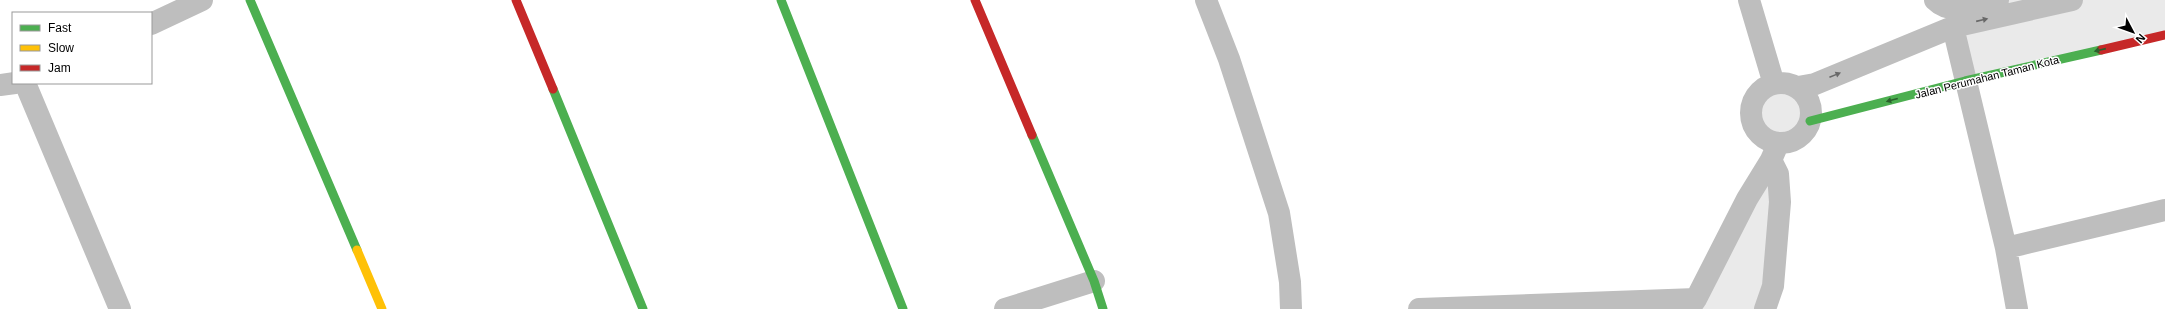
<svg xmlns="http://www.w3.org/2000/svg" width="2165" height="309" font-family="Arial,sans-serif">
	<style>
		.green { fill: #eaeaea }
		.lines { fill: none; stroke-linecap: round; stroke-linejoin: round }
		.street { stroke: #bebebe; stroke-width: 22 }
		.fast { stroke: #4caf50; stroke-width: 9 }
		.slow { stroke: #ffc107; stroke-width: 9 }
		.jam { stroke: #c62828; stroke-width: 9 }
		.oneway { fill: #686868 }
		.oneway2 { fill: #2a602c }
		.labels { text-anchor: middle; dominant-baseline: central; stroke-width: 3; stroke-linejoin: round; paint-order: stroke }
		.street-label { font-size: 11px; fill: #000; stroke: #fff }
	</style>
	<rect width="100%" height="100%" fill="#fff"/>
	<path class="green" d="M1998,0h167v36l-200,45 -14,-72z
		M1751 113a30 30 0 1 1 60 0a30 30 0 1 1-60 0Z
		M1771,160l-6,149h-76z"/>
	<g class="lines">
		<path class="street" d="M1206,0l23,59 50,154 11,69 1,27
			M1749,0l25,84
			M1935,0c17,17 44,5 63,0
			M151,24l51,-24
			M1953,27l53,221 11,61
			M1751 113a30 30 0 1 1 60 0a30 30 0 1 1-60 0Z
			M25,83l95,226
			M0,85l15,-2
			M1798,87l17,-3 138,-57 119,-27
			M2006,248l159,-38
			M1005,309l89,-28
			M1419,309l277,-10
			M1689,309l7,-10 51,-100 24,-39 7,-16
			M1765,309l8,-23 7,-84 -2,-28 -7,-14"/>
		<path class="fast" d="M250,0l107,250
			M781,0l122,309
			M553,89l90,220
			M1810,121l155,-40 136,-31
			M1032,135l62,146 9,28"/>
		<path class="slow" d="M357,250l25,59"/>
		<path class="jam" d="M516,0l37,89
			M975,0l57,135
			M2101,50l64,-15"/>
	</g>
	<defs><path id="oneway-solid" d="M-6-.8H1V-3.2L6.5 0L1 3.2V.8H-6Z"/></defs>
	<g class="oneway">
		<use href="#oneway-solid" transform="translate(1982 20) rotate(-13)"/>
		<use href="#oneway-solid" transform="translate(1835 75) rotate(-22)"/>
	</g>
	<g class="oneway2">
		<use href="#oneway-solid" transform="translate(2100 50) rotate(167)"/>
		<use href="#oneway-solid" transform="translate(1892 100) rotate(165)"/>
	</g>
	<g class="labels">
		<g class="street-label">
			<text transform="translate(1987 77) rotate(-14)">Jalan Perumahan Taman Kota</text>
		</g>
	</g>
	<rect x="12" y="12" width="140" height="72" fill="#ffffff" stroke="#999999"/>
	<rect x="20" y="25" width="20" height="6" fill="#4caf50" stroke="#999999"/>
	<text x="48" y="32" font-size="12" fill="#000000">Fast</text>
	<rect x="20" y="45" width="20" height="6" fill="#ffc107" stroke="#999999"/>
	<text x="48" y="52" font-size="12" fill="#000000">Slow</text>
	<rect x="20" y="65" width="20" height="6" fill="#c62828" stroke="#999999"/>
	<text x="48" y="72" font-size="12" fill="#000000">Jam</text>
	<g transform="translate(2133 32) rotate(131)" stroke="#ffffff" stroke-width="3" paint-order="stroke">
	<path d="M0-3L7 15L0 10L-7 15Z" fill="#000000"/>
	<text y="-6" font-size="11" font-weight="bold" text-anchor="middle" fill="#000000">N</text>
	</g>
</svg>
